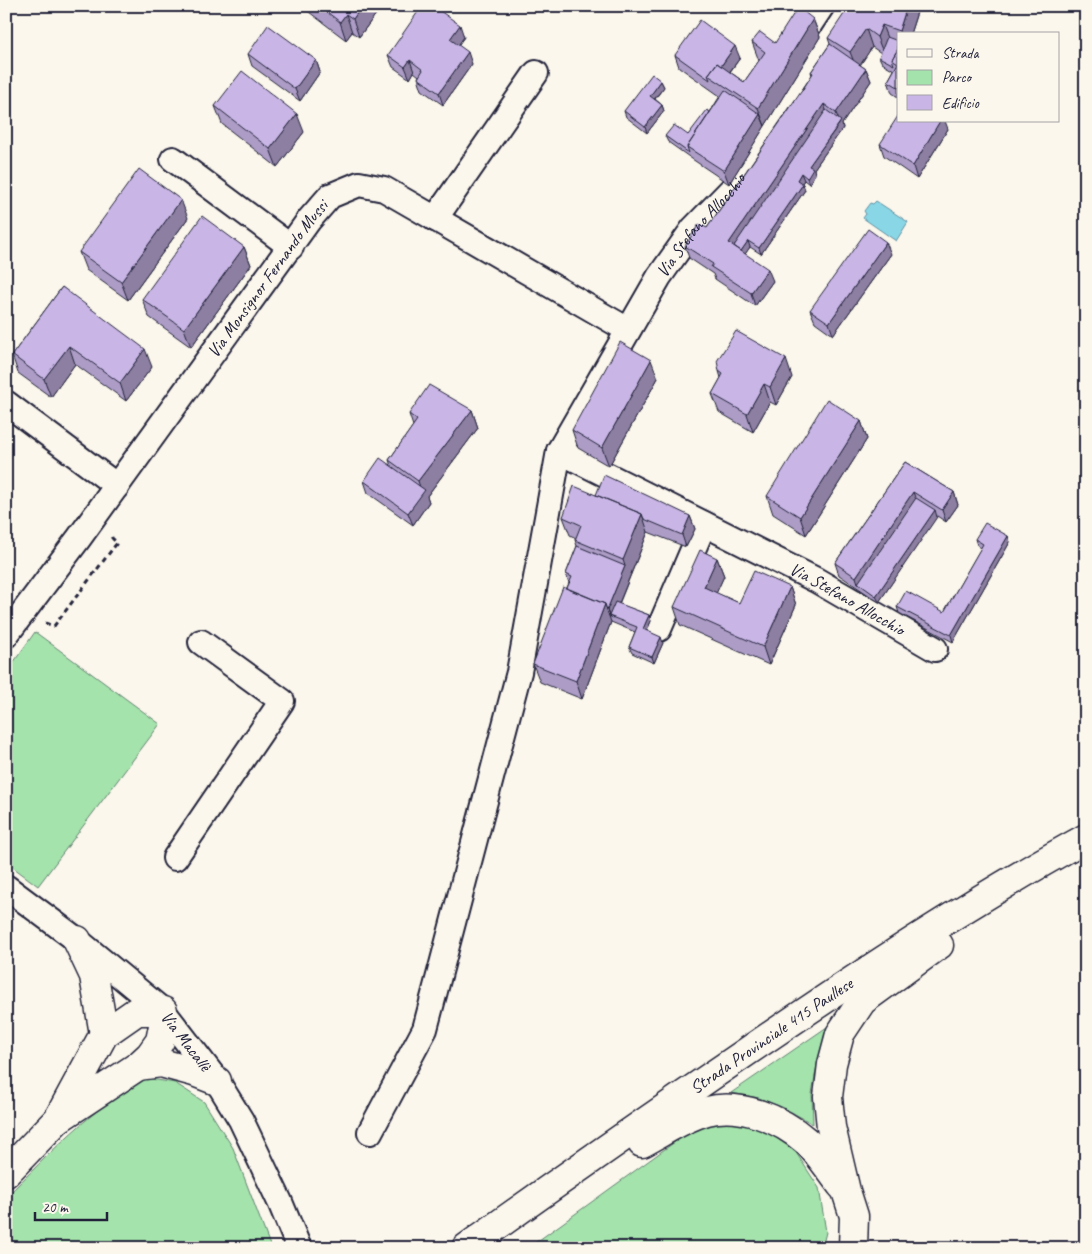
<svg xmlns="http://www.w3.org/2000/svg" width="1092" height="1254" font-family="Caveat,sans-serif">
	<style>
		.green { fill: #a4e3ab; stroke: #638273 }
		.water { fill: #89d7e6; stroke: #608fa2 }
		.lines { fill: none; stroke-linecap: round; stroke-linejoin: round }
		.minor-casing { stroke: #22223b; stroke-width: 28 }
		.highway-casing { stroke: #22223b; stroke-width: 31 }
		.path { stroke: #22223b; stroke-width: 3; stroke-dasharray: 5 4; stroke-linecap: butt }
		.minor { stroke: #fbf7ec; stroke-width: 24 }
		.highway { stroke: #fbf7ec; stroke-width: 28 }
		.wall { fill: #ad9dc6; stroke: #22223b }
		.shaded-wall { fill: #8d7fa1; stroke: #22223b }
		.building { fill: #c9b6e6; stroke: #22223b }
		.labels { text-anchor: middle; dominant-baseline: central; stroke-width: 4; stroke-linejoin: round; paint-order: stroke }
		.street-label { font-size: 18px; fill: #22223b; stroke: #fbf7ec }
	</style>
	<rect width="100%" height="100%" fill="#fbf7ec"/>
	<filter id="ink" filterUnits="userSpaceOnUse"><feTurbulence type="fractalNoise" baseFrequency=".02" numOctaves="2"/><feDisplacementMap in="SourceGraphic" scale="10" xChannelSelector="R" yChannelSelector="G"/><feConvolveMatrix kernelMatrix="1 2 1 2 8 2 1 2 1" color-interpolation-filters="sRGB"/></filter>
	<g filter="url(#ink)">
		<path class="green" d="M35,632l125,92 -122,162 -32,-24v-189z
			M827,1027l-10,37 -5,30 1,30 -29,-16 -25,-10 -28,-5z
			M145,1078l30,5 29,19 29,46 38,100h-265v-51c43,-43 86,-89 139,-119z
			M730,1119l25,4 40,28 24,37 7,44 -4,16h-294l173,-125z"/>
		<path class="water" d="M876,201l32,21 -12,19 -33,-23 3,-4 -2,-3 6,-8 3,1z"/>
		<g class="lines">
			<defs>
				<g id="minor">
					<path d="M173,159l118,88"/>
					<path d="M435,219l101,-146"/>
					<path d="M6,403l111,83"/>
					<path id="s1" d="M559,451l257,129 119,69"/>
					<path d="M659,629l45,-105"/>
					<path id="s2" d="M6,635l73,-97 230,-318 21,-24 29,-12 25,5 244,141"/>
					<path d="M175,858l107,-157 -81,-59"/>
					<path id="s3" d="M6,887l71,53 86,71 54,70 24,39 39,82 19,46"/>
					<path id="s4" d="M370,1132l55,-103 94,-357 40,-221 100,-174 34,-48 39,-40 121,-183"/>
				</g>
				<g id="highway">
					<path d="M77,940l17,36 10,58"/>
					<path d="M138,1066l23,-3 33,9 23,9"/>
					<path d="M642,1143c21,-11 42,-26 65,-32 33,-9 74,8 99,30 13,12 25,31 36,45"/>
					<path d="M6,1173l52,-54 80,-53 12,-11 10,-14 3,-15v-15h-26l-33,23 -46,85"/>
					<path id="s5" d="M466,1248c93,-67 187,-132 282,-197 110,-75 221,-149 338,-213"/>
					<path d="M853,1248l1,-32 -8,-25 -15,-64 -3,-30 4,-33 8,-30 22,-33 77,-56"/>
				</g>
			</defs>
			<use href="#minor" class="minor-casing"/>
			<use href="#highway" class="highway-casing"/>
			<path class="path" d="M45,623l9,3 63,-83 -5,-5 -1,-4"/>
			<use href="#minor" class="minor"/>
			<use href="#highway" class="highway"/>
		</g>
		<path class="wall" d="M301,6h81l-23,31 -7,-5 -6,8z
			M856,6h63l-9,28h-12v63l-6,-4 -4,-12 6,-11 -12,-7 -3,-6 2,-4 -9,-6 -12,18 6,4 5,12 -29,43 1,4 -29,41 1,5 -6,10 -5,-4 -2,3 3,7 -44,64 -11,-7 -5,7 28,27 -18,25 -40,-27 -2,-5 -24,-16 -4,-12 22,-18 105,-153 -1,-3 19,-28 -2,-6 26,-27z
			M813,19l7,18 -91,147 -37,-25 -24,-17 -3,-6 23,-1 22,-23 10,-16 -41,-29 -4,-12 65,3 -10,14 14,10 15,-21 -7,-19 23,1z
			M464,37l-6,8 14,19 -29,41 -21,-15 -4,-12 1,-2 -5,-4 -4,7 -17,-12 -5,-12z
			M248,54l68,6 4,12 -20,29 -48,-35z
			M661,81l3,6 -9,12 7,6 2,6 -17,22 -21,-16 -2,-6z
			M215,106l89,26 -27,35 -55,-43z
			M948,129l-31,50 -33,-23 -4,-12z
			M188,218l-60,82 -42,-30 -7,-18z
			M244,247l7,18 -60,82 -42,-30 -7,-18z
			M891,254l-58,81 -18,-13 -5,-12z
			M62,287l90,80 -26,34 -51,-37 -24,33 -33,-24 -6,-18z
			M719,371l73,6 -16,28 -6,-3 -17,30 -34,-20 -7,-18 9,-16z
			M658,378l-49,88 -31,-18 -6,-18z
			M472,410l6,18 -51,68 2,6 -16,23 -45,-32 -4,-12 27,-15 -2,-6 24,-34 -4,-12z
			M861,421l6,18 -61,96 -33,-21 -6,-18z
			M905,462l49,30 4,13 -12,17 -9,-6 -58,86 -40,-27 -4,-12z
			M596,495l94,21 5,13 -9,18 -38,-15 -29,72 30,11 2,6 -4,10 16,12 -9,20 -22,-10 -3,-6 6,-15 -24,-10 -29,77 -42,-17 -7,-18 36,-81 -3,-9 11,-28 -2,-6 1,-2 -6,-3 -7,-18z
			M1008,536l2,6 -57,100 -54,-29 -2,-6 47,5 37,-64 -4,-3 -2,-6z
			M717,558l7,18 -8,17 23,10 51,-16 6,18 -27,60 -89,-40 -6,-18z"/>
		<path class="shaded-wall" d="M362,6h20l-23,31 -6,-18z
			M907,6h12l-9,28h-10l-1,-3z
			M346,14l6,18 -6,8 -6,-18z
			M813,19l7,18 -55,89 -7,-18z
			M460,25l4,12 -10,14 -4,-12z
			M882,25l7,18 -5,12 -7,-18z
			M866,29l6,18 -15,23 -7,-18z
			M735,46l5,12 -19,25 -8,-5z
			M468,52l4,12 -29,41 -4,-12z
			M316,60l4,12 -20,29 -5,-12z
			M410,60l4,12 -4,7 -5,-12z
			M866,69l5,12 -29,43 1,4 -29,41 1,5 -6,10 -2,-6 2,-12 31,-43 -4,-10z
			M661,81l3,6 -12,15 -2,-6z
			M824,104l4,12 -92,136 -7,-9z
			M662,105l2,6 -17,22 -2,-6z
			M297,114l7,18 -27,35 -7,-18z
			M760,114l5,12 -36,58 -5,-13z
			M940,121h5l3,8 -31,50 -4,-13z
			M801,173l3,7 -4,6 -3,-6z
			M803,184l2,6 -44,64 -2,-6z
			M181,200l7,18 -60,82 -7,-18z
			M748,241l2,6 -9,13 -2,-6z
			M886,242l5,12 -58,81 -4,-12z
			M244,247l7,18 -60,82 -7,-18z
			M768,269l5,12 -18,25 -4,-13z
			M69,346l6,18 -24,33 -7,-18z
			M145,349l7,18 -26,34 -6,-18z
			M786,359l6,18 -16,28 -6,-18z
			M651,360l7,18 -49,88 -7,-18z
			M764,384l6,18 -17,30 -6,-18z
			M472,410l6,18 -51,68 2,6 -16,23 -5,-12 14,-20 -4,-12z
			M861,421l6,18 -61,96 -6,-18z
			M913,492l5,13 -60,78 -2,-6z
			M954,492l4,13 -12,17 -4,-12z
			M935,510l2,7 -58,85 -3,-6z
			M642,514l6,18 -35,86 -4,-2 -2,-6 18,-44 -2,-6z
			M690,516l5,13 -9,18 -4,-12z
			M1008,536l2,6 -57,100 -2,-7z
			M717,558l7,18 -13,29 -7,-18z
			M790,587l6,18 -27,60 -6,-18z
			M605,604l6,18 -29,77 -6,-18z
			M649,615l2,6 -6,14 -2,-6z
			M661,637l2,6 -9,20 -2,-6z"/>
		<path class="building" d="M319,6h43l-9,13 -7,-5 -6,8z
			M422,6h11l27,19 -10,14 18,13 -29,41 -21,-15 5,-8 -13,-10 -5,7 -17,-12z
			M856,6h51l-8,25 -17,-6 -5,12 -11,-8 -16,23 -22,-14 18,-27h8z
			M798,7l15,12 -55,89 -50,-33 9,-12 27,19 21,-30 -13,-10 8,-10 15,11z
			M700,20l35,26 -14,20 -4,-3 -9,12 2,5 -35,-25z
			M268,25l48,35 -21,29 -47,-35z
			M887,37l11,4v8l-6,10 2,6 -15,-8z
			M830,44l36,25 -30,44 -12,-9 -95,139 39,26 -17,24 -40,-26 2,-3 -28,-18 14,-22 8,4 96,-139 10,-16 -2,-1z
			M898,49v14l-6,-4z
			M898,63v24l-10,-6z
			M242,71l55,43 -27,35 -55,-43z
			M652,74l9,7 -11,15 12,9 -17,22 -21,-16z
			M725,90l35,24 -36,57 -37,-24z
			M707,110l3,2 -23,35 2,6 -24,-17 9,-11 14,10z
			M826,110l15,11 -32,45 4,2 -6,10 -6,-5 -4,7 6,4 -44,64 -11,-7 -7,10 -7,-5z
			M898,116v5h42l-27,45 -33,-22z
			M139,169l42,31 -60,82 -42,-30z
			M202,216l42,31 -60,82 -42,-30z
			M868,229l18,13 -57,81 -19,-13z
			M62,287l83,62 -25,34 -51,-37 -25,33 -32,-24z
			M736,331l50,28 -16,28 -6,-3 -17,30 -35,-20 11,-20 -4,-3 -2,-10z
			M620,342l31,18 -49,88 -30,-18z
			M429,385l43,25 -54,71 -29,-21 28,-40 -8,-6z
			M827,399l34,22 -61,96 -33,-21z
			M380,458l45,32 -17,23 -44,-32z
			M905,462l49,30 -12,18 -29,-18 -57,85 -21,-14z
			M604,475l86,41 -8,19 -38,-16 -2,-5 -46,-19z
			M574,486l68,28 -19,46 -48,-20 6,-15 -18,-8z
			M916,498l19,12 -59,86 -18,-13z
			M985,523l23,13 -57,99 -54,-28 9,-16 38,21 39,-68 -8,-5z
			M577,546l48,20 -18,44 -2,-6 -38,-16 5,-11 -6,-3z
			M700,550l17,8 -13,29 35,16 15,-32 36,16 -27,60 -89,-40z
			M563,587l42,17 -29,77 -43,-17z
			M615,602l34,13 -6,14 18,8 -9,20 -23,-10 8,-20 -28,-11z"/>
	</g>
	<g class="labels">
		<g class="street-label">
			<text stroke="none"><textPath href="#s4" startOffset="978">Via Stefano Allocchio</textPath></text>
			<text stroke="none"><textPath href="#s2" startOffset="442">Via Monsignor Fernando Mussi</textPath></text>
			<text stroke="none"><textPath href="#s1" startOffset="324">Via Stefano Allocchio</textPath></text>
			<text stroke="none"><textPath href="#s5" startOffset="372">Strada Provinciale 415 Paullese</textPath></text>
			<text stroke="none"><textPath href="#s3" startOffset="238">Via Macallè</textPath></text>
		</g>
	</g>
	<rect width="1092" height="1254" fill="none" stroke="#fbf7ec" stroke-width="25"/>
	<rect x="12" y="12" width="1067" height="1229" fill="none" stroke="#22223b" stroke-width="2" filter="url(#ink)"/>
	<rect x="897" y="32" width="162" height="90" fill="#fbf7ec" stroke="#a4a2a5"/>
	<rect x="907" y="49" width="25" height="8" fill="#fbf7ec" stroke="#a4a2a5"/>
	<text x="942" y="58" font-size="15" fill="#22223b">Strada</text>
	<rect x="907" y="70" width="25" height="15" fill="#a4e3ab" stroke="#a4a2a5"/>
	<text x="942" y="82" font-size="15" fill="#22223b">Parco</text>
	<rect x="907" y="95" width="25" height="15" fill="#c9b6e6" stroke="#a4a2a5"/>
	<text x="942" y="108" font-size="15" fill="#22223b">Edificio</text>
	<path d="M35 1212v8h72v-8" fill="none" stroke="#22223b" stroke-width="2.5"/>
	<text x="42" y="1212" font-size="15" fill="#22223b" stroke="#fbf7ec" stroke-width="4" paint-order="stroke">20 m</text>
</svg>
